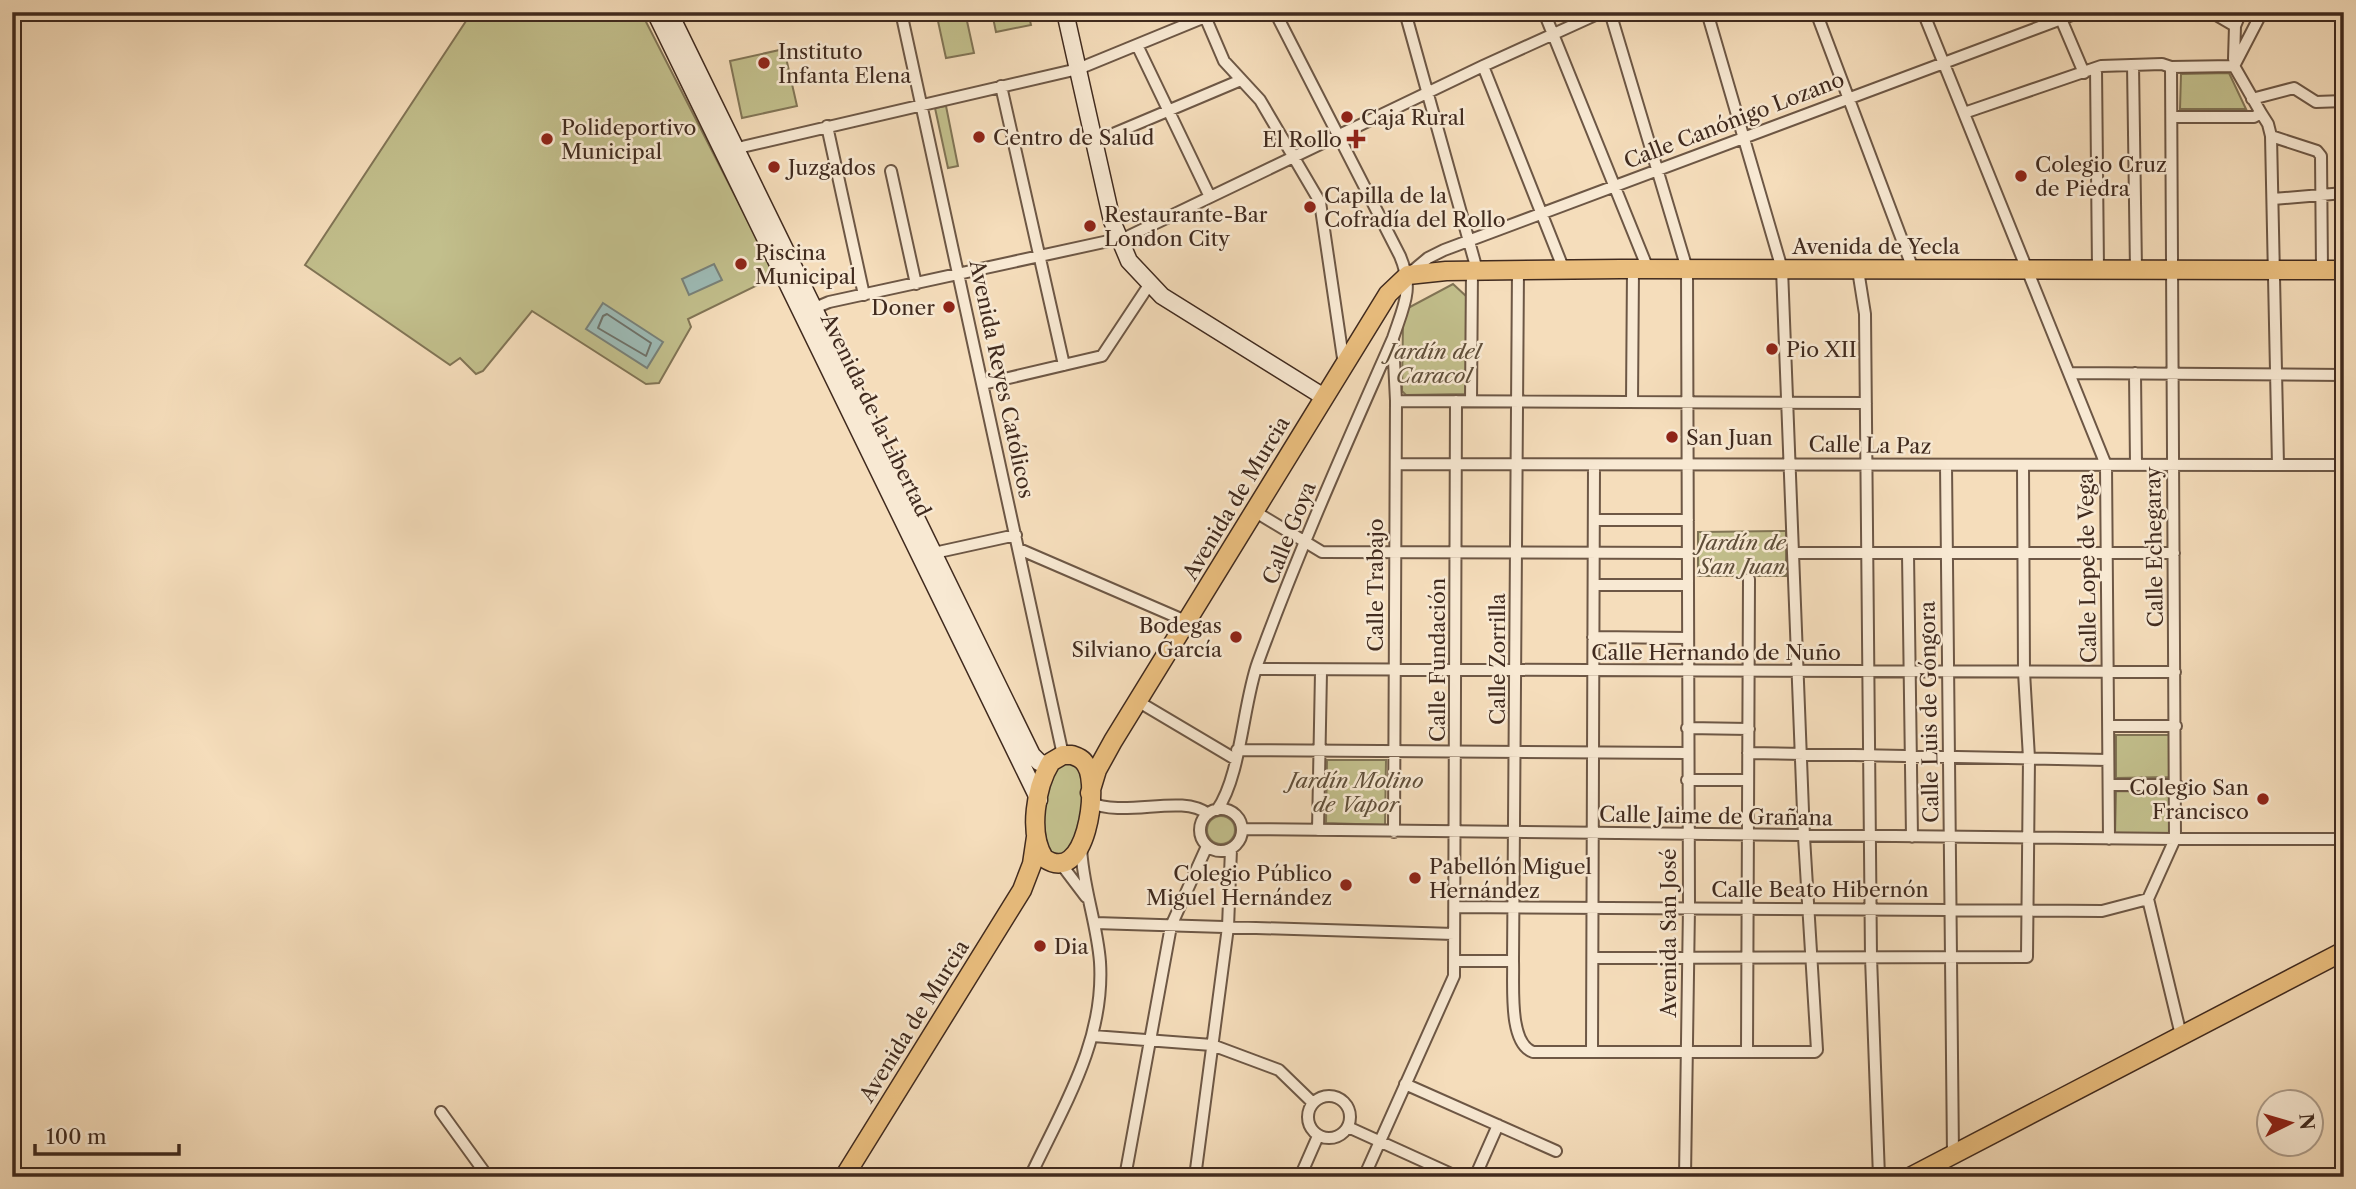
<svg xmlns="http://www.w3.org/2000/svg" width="2356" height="1189" font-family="'Libre Caslon Text',serif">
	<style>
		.green { fill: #c2bf8c; stroke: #817455; stroke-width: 2 }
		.water { fill: #9dbbb6; stroke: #788179; stroke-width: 2 }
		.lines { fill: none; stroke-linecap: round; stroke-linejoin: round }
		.shore { stroke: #6e726a; stroke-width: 2 }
		.street-casing { stroke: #6d5745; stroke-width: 14 }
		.secondary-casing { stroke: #402a1e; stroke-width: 19 }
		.primary-casing { stroke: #402a1e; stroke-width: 21 }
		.street { stroke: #f8e9d3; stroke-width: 10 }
		.secondary { stroke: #f8e9d3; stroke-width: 16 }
		.primary { stroke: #eabe7e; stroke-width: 18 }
		.poi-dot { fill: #8f2418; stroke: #f8e9d3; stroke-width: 2.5 }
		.labels { text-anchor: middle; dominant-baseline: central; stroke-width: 5; stroke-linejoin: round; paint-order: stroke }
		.poi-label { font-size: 21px; fill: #402a1e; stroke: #f8e9d3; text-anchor: start }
		.street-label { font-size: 21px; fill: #402a1e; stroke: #f8e9d3 }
		.park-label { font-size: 21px; font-style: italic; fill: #604f3a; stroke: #f8e9d3 }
	</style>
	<rect width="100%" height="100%" fill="#f5ddbb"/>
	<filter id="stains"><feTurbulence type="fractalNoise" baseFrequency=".00286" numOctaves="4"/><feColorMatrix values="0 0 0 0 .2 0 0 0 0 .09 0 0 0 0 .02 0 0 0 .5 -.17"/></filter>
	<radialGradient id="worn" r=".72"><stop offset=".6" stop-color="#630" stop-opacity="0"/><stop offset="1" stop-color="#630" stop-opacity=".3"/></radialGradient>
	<path class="green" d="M472,12h169l135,264 -88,43 3,8 -32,56 -13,1 -114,-73 -49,60 -7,3 -16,-16 -10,7 -145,-100z
		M936,12h29l9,41 -28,5z
		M1028,12l3,13 -35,7 -4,-19z
		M784,49l13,57 -55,12 -12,-57z
		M2229,73l17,36h-66l1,-35z
		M946,106l12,60 -10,2 -13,-60z
		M1453,284l14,13v97l-61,1 -4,-4 1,-69 5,-14z
		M1786,531v45h-88v-44z
		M2116,735h53v42l-53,1z
		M1327,760h59l-1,65 -59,-2z
		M1066,761l14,6c8,29 -1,57 -9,85l-20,4c-11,-30 -13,-74 15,-95z
		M2116,791l54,1v43h-55z
		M1207 830a14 14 0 1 1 28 0a14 14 0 1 1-28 0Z"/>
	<path class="water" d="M714,264l8,16 -33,15 -7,-16z
		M603,303l60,39 -16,26 -61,-39z"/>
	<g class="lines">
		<path class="shore" d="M607,314l44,29 -5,13 -48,-28 5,-12z"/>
		<defs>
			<path id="street" d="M901,12l162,743
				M1203,12l21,49 36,39 60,102 24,163
				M1405,12l72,258
				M1544,12l104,257
				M1610,12l77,257 2,638 -4,270
				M1816,12l97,257
				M1923,12l183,453 3,374
				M2054,12l7,7 23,54
				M2211,12l24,14
				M1137,45l73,152
				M2234,59l1,-33 6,-14
				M2133,65l3,205
				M1483,66l81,204
				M2234,66l28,-54
				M2096,68l2,201
				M1001,86l63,279
				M2252,99l42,-11 22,14 28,-1
				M1964,113l137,-47 61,-2 9,3 63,-1 27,47 -7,4h-82
				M2261,113l7,11 3,12 7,329
				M827,126l37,169
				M2271,136l46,15 4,5 1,114
				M1094,142l147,-62
				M729,150l349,-81 139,-57
				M891,171l25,113
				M2273,199l71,-6
				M1518,270l-5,691c1,23 -5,82 20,91h282l2,-2 -13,-213 -22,-568 -75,-257
				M1858,270l7,44 6,643 8,220
				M1410,273l18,-15 16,-8 636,-238
				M810,310l19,-8 298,-65 356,-171 119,-54
				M1393,340l3,61 -2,431
				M2070,373l274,2
				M2135,373l1,92
				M983,384l119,-28 47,-71
				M1396,401l470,2
				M1471,401l1,-131
				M1632,402l1,-133
				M1396,464l948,1
				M1946,465l7,690
				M1254,511l68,41 366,1
				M1594,520h94
				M1019,549l169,73
				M934,553l82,-18
				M1794,553h380
				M1908,554l4,283
				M1594,585h94
				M1593,637l95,1
				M1256,669l919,3
				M1139,702l96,57
				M2109,726h67
				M1687,728l62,1
				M1237,750l450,3
				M1748,753l360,7
				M1687,780h61
				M2109,785h68
				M1089,802c36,17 92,-9 119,12
				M1200 830a21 21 0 1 1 42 0a21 21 0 1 1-42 0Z
				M1217,810c24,-34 26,-107 41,-148 40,-110 88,-217 135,-324 11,-33 21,-49 7,-82l-125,-244
				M1242,829l933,10 -4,-772
				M1318,830l3,-158
				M1061,864l25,33
				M2148,899l27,-60h169
				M1455,907l647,4 46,-12 33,136
				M1095,923l359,11
				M1593,958l434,-1 2,-199 -5,-86 -1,-207
				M1455,961h58
				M1093,1036l119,9 67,25 34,33
				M1592,1052l2,-587
				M1747,1052l2,-473
				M1405,1084l151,67
				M1308 1117a21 21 0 1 1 42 0a21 21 0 1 1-42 0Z
				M441,1112l47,65
				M1348,1127l110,50
				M1030,1177c33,-70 75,-136 70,-215 -3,-40 -18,-77 -19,-116
				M1125,1177l46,-251 36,-80
				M1195,1177l33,-250 3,-78
				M1300,1177l18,-41
				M1364,1177l90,-201 2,-575
				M1475,1177l23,-52"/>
			<path id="secondary" d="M655,12l384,788
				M669,12l363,743 7,7 10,4
				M1065,12l47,209 17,40 33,35 162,101"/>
			<path id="primary" d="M1072,755c6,2 11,4 14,10 14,21 0,123 -42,93 -16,-25 -8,-72 7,-96l12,-7z
				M1090,793l7,-23 16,-29 275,-447 20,-19 38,-4 175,-2 723,1
				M844,1177l178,-287 10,-26 4,-27
				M1910,1177l434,-226"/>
		</defs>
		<use href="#street" class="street-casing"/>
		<use href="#secondary" class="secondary-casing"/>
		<use href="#primary" class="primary-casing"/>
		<use href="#street" class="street"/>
		<use href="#secondary" class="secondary"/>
		<use href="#primary" class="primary"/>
	</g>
	<g class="poi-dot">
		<circle cx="764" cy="63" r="7"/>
		<circle cx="1347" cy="117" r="7"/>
		<circle cx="979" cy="137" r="7"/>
		<circle cx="547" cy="139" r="7"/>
		<path d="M1352.5 128.5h7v7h7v7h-7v7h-7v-7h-7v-7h7z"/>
		<circle cx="774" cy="167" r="7"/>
		<circle cx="2021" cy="176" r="7"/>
		<circle cx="1310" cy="207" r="7"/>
		<circle cx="1090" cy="226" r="7"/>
		<circle cx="741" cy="264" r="7"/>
		<circle cx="949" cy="307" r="7"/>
		<circle cx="1772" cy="349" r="7"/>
		<circle cx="1672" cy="437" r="7"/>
		<circle cx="1236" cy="637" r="7"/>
		<circle cx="2263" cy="799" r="7"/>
		<circle cx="1415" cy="878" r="7"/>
		<circle cx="1346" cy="885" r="7"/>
		<circle cx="1040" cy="946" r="7"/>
	</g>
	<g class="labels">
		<g class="poi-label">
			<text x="778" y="51">Instituto<tspan x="778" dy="24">Infanta Elena</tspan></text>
			<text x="1361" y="117">Caja Rural</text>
			<text x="561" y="127">Polideportivo<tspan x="561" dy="24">Municipal</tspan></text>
			<text x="993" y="137">Centro de Salud</text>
			<text x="1342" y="139" text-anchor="end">El Rollo</text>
			<text x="2035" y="164">Colegio Cruz<tspan x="2035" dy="24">de Piedra</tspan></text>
			<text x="788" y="167">Juzgados</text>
			<text x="1324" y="195">Capilla de la<tspan x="1324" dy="24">Cofradía del Rollo</tspan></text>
			<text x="1104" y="214">Restaurante-Bar<tspan x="1104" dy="24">London City</tspan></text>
			<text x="755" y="252">Piscina<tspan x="755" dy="24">Municipal</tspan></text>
			<text x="935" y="307" text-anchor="end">Doner</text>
			<text x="1786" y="349">Pio XII</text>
			<text x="1686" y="437">San Juan</text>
			<text x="1222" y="625" text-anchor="end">Bodegas<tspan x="1222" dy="24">Silviano García</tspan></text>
			<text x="2249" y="787" text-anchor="end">Colegio San<tspan x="2249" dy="24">Francisco</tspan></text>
			<text x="1429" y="866">Pabellón Miguel<tspan x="1429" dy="24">Hernández</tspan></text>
			<text x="1332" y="873" text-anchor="end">Colegio Público<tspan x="1332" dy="24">Miguel Hernández</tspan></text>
			<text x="1054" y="946">Dia</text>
		</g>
		<g class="street-label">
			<text transform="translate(1734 120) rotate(-21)">Calle Canónigo Lozano</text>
			<text x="1876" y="246">Avenida de Yecla</text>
			<text transform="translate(1002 379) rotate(78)">Avenida Reyes Católicos</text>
			<text transform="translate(876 415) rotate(64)">Avenida de la Libertad</text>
			<text transform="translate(1870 445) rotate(1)">Calle La Paz</text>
			<text transform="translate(1236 498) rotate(-59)">Avenida de Murcia</text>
			<text transform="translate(1289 533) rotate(-68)">Calle Goya</text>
			<text transform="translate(2154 547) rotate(-91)">Calle Echegaray</text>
			<text transform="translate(2087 568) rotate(-91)">Calle Lope de Vega</text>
			<text transform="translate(1375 585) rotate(-90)">Calle Trabajo</text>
			<text x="1716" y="652">Calle Hernando de Nuño</text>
			<text transform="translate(1497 659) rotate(-90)">Calle Zorrilla</text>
			<text transform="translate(1437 660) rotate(-90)">Calle Fundación</text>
			<text transform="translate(1929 712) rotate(-91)">Calle Luis de Góngora</text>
			<text transform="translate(1716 816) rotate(1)">Calle Jaime de Grañana</text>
			<text x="1820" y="889">Calle Beato Hibernón</text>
			<text transform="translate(1668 933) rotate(-90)">Avenida San José</text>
			<text transform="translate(914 1021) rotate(-58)">Avenida de Murcia</text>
		</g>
		<g class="park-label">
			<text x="1434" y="351">Jardín del<tspan x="1434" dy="24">Caracol</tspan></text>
			<text x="1742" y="542">Jardín de<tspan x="1742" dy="24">San Juan</tspan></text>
			<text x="1356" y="780">Jardín Molino<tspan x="1356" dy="24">de Vapor</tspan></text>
		</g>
	</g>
	<rect width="2356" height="1189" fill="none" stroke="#f5ddbb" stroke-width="42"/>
	<rect x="14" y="14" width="2328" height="1161" fill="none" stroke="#402a1e" stroke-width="3.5"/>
	<rect x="21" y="21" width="2314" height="1147" fill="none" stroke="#402a1e" stroke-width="2"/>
	<g transform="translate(2290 1123) rotate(85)"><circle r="33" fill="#f8e9d3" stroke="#ae9d8b" stroke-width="2"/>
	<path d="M0-5L12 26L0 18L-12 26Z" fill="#8f2418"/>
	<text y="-10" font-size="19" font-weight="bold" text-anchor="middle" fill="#402a1e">N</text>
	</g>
	<path d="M35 1144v10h144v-10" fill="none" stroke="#402a1e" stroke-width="3.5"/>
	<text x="46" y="1144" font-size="21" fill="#402a1e" stroke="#f8e9d3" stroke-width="5" paint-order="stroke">100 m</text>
	<rect width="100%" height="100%" filter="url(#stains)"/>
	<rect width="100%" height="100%" fill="url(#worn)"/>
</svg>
